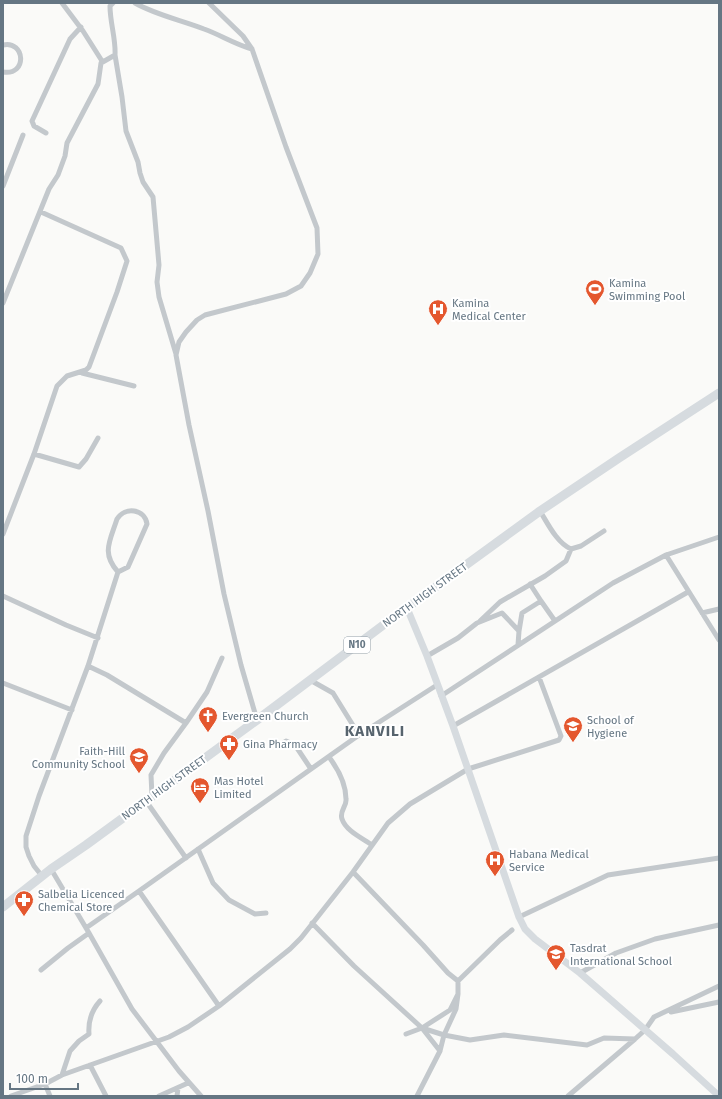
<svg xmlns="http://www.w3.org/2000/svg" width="722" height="1099" font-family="'Fira Sans',sans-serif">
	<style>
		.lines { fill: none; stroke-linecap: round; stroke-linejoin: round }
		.street { stroke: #c3c8cc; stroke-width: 5 }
		.secondary { stroke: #d6dbdf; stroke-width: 7 }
		.highway { stroke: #d6dbdf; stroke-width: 9 }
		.labels { text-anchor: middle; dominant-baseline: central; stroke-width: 4; stroke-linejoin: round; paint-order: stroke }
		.shield { fill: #fff; stroke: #939fa8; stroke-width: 1 }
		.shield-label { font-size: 10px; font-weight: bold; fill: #657683 }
		.poi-label { font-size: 11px; fill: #657683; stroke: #fff; text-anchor: start }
		.street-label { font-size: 11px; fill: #657683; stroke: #fff }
		.district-label { font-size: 15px; font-weight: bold; letter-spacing: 1px; fill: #57646e; stroke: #fff }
	</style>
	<rect width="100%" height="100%" fill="#fafaf8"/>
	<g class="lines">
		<path class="street" d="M62,3l21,28 19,30
			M135,3c21,12 46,17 69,26 17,6 30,15 48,20
			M209,3l34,33 9,13 34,98 31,81 1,26 -8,19 -9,13 -15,8 -81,21 -8,5 -11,12 -7,10 -3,13 13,70 19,86 16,83 17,71 16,55
			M3,45c22,-5 25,31 0,27
			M115,55l7,42 4,34 12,31 2,11 3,9 10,15 6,68 -2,17 2,15 17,57
			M46,133l-12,-7 -2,-5 38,-82 11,-12
			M3,186l20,-51
			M3,303l46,-114 9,-14 7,-19 2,-13 31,-59 3,-21 14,-8c1,-16 -5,-32 -5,-49l3,-3
			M82,373l52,13
			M34,454l45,13 7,-8 12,-21
			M540,511c8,13 17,32 31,38l10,-3 23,-15
			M3,534l31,-80 23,-68 10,-10 19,-6 3,-3 28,-75 10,-31 -6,-13 -80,-36
			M666,555l53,85
			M3,596l63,29 32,13
			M541,601l14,20
			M702,613l17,-4
			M480,621l20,-19 45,-26 21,-15 5,-12
			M519,631l3,-18 19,-12 -11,-17
			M427,656l31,-18 19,-15 25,-10 17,18 -1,14
			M88,666l19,9 79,48 21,-31 15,-34
			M310,680l23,13 26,42
			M3,683l69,27
			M441,696l172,-113 53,-28 53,-18
			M453,726l235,-134
			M278,746l8,-5 9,4 16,24
			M329,757c9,12 17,26 17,42 1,7 -7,12 -4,20 4,12 20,19 30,26
			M152,796l-1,-21 13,-22 22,-30
			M146,801l40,57
			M198,849l15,34 16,17 26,14 11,-1
			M51,869l38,64 43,76 47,62 22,25
			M353,872l70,73 25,28 10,8
			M42,876l-8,-10 -5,-10 -3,-9v-11l13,-40 49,-130 30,-94 10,-5 19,-43c-2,-15 -22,-18 -30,-5 -7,22 -16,34 1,53
			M139,891l220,-156 78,-50
			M519,917l89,-42 111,-17
			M312,923l42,43 68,62 28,-18 8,-16
			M86,928l53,-37 80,115
			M41,970l27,-22 21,-15
			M580,973l36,-20 39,-14 64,-14
			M671,1012l48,-10
			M422,1028l22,7 26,5 34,-5 83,10 17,-7 31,1
			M406,1034l16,-6 18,23
			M90,1065l16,31
			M62,1075l8,-24 9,-10 10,-7c-1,-13 2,-23 11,-33
			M45,1084l5,12
			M11,1096l34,-12 17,-9 107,-38 19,-10 31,-21 71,-57 11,-11 52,-66 35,-49 22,-19 58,-35 91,-29 2,-4 -22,-59
			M159,1096l29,-13
			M177,1096l1,-8
			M417,1096l23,-45 4,-16 12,-26 2,-15v-13l42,-41 12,-10
			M568,1096l67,-57 10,-9 9,-13 65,-31"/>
		<path class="secondary" d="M407,608l20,48 26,70 66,191 6,12 10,10 45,34 93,81 46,42"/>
		<path class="highway" d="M3,907l48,-38 35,-24 171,-125 125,-94 158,-115 79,-53 100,-65"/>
	</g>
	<defs>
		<symbol id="stadium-pin" viewBox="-11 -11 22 30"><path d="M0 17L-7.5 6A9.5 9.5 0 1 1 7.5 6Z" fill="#e4572e" stroke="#fff"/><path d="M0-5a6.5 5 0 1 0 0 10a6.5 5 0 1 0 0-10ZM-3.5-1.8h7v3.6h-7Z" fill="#fff"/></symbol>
		<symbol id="hospital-pin" viewBox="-11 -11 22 30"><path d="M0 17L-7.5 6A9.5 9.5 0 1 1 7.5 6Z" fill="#e4572e" stroke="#fff"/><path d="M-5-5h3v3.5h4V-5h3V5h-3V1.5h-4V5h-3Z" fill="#fff"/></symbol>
		<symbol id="church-pin" viewBox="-11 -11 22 30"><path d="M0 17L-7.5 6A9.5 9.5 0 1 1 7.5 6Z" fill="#e4572e" stroke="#fff"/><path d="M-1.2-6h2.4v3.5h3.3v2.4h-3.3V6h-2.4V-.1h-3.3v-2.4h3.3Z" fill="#fff"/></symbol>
		<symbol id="school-pin" viewBox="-11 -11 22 30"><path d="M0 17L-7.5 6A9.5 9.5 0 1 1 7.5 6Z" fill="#e4572e" stroke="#fff"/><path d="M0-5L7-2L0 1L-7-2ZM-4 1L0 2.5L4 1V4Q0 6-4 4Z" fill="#fff"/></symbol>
		<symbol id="pharmacy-pin" viewBox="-11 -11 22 30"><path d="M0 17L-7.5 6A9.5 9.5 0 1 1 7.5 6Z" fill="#e4572e" stroke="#fff"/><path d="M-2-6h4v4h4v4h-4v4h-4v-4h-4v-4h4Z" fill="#fff"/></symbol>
		<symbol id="hotel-pin" viewBox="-11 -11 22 30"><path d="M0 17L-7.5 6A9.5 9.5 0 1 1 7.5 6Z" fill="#e4572e" stroke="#fff"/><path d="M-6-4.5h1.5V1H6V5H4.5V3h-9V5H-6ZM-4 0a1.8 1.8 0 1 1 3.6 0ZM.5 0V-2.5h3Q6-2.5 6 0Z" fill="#fff"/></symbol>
	</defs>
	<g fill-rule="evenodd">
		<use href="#stadium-pin" x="584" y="278" width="22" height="30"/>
		<use href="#hospital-pin" x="427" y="298" width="22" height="30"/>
		<use href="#church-pin" x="197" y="705" width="22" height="30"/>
		<use href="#school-pin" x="562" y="715" width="22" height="30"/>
		<use href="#pharmacy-pin" x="218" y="733" width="22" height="30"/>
		<use href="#school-pin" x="128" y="746" width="22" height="30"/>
		<use href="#hotel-pin" x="189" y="776" width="22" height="30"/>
		<use href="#hospital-pin" x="484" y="849" width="22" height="30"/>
		<use href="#pharmacy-pin" x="13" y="889" width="22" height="30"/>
		<use href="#school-pin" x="545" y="943" width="22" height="30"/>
	</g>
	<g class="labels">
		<rect class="shield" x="344" y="637" width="26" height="16" rx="3"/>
		<g class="shield-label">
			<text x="357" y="645">N10</text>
		</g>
		<g class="poi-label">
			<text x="609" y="283">Kamina<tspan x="609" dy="13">Swimming Pool</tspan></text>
			<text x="452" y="303">Kamina<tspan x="452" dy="13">Medical Center</tspan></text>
			<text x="222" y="716">Evergreen Church</text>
			<text x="587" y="720">School of<tspan x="587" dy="13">Hygiene</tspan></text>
			<text x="243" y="744">Gina Pharmacy</text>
			<text x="125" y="751" text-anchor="end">Faith-Hill<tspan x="125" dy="13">Community School</tspan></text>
			<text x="214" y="781">Mas Hotel<tspan x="214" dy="13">Limited</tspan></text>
			<text x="509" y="854">Habana Medical<tspan x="509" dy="13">Service</tspan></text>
			<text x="38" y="894">Salbelia Licenced<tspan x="38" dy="13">Chemical Store</tspan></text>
			<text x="570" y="948">Tasdrat<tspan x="570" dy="13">International School</tspan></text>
		</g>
		<g class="street-label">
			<text transform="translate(425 595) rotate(-36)">NORTH HIGH STREET</text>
			<text transform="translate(164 788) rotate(-36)">NORTH HIGH STREET</text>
		</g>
		<g class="district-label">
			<text x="375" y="731">KANVILI</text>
		</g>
	</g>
	<rect width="722" height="1099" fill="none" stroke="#657683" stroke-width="8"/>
	<path d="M10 1083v6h68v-6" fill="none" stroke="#657683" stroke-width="2"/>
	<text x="16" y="1083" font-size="12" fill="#657683" stroke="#ffffff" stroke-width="3" paint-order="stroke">100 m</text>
</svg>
